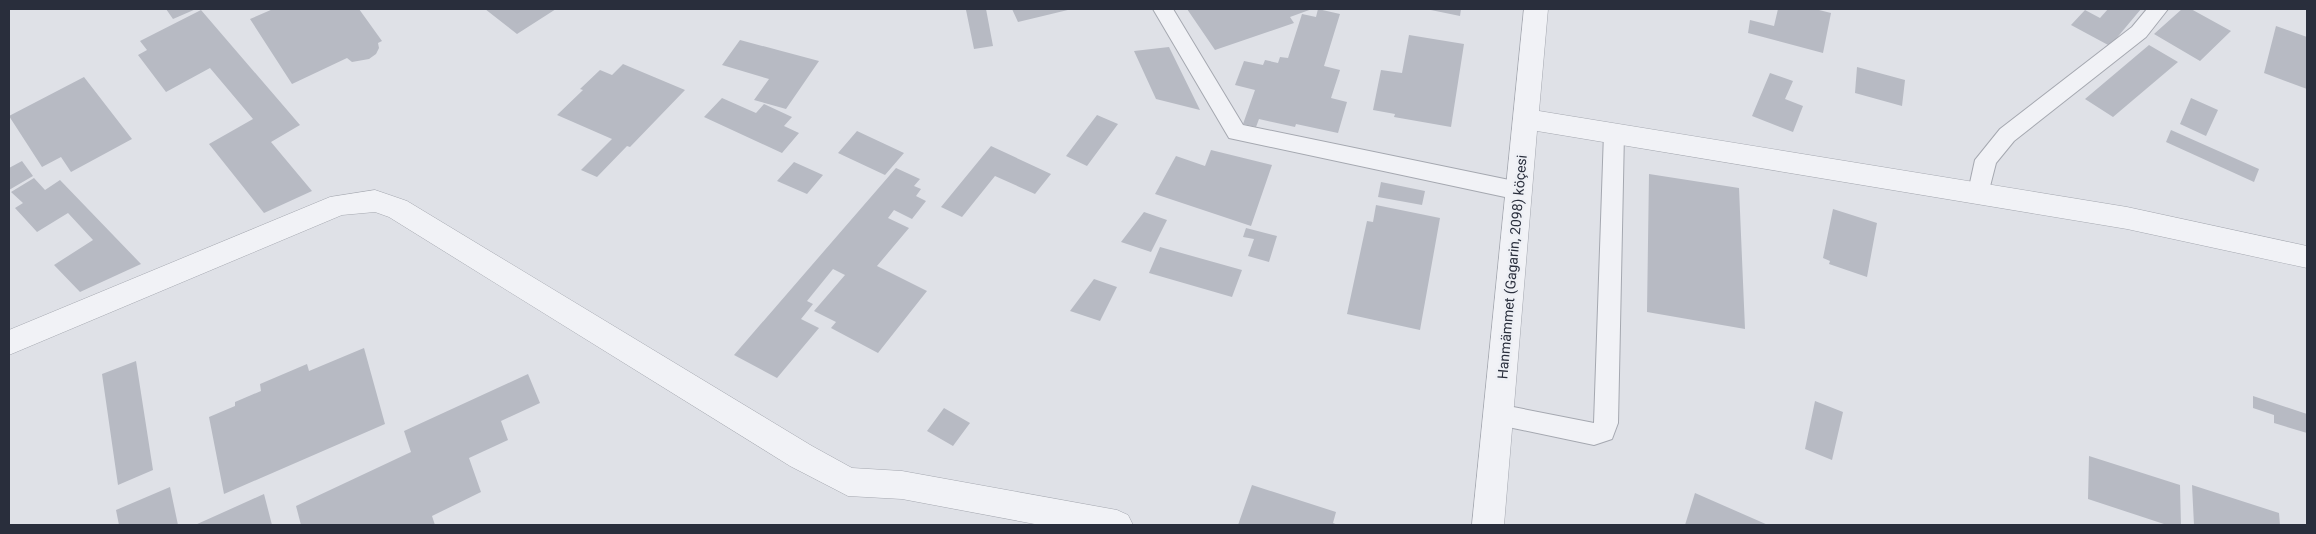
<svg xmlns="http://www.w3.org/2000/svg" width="2316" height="534" font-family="Roboto,sans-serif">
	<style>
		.building { fill: #b7bac3 }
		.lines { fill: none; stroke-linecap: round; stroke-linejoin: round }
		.service-casing { stroke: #a5a8b0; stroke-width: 2 }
		.minor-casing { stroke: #a5a8b0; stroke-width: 1 }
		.service { fill: #f1f2f6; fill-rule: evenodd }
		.minor { fill: #f1f2f6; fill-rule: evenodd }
		.labels { text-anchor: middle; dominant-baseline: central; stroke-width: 5; stroke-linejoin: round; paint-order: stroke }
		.street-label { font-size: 14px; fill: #292e3c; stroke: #eef0f5 }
	</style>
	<rect width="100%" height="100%" fill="#dfe1e7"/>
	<path class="building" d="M166,9h30l-23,10z
		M273,9h86l23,32 -4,2 1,5 -3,6 -7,5 -17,3 -5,-4 -55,26 -42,-65z
		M485,9h71l-39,25z
		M986,9l7,37 -19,3 -8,-39z
		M1012,9h60l-54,13z
		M1187,9h125l-22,8 4,6 -79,27z
		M1318,9l22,5 -16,52 16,4 -9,28 16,4 -9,31 -42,-9 -1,3 -36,-8 -3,8 -13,-3 12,-34 -20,-5 9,-24 19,4 2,-5 13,3 2,-6 8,1 14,-44 14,3z
		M1426,9h35l-1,7z
		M1778,9h37l16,4 -8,40 -75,-20 2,-13 24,6z
		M2108,9h33l-31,37 -39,-21 14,-15 15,8z
		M2182,9h9l40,22 -31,30 -46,-27z
		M201,10l99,115 -29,17 41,49 -48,22 -55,-69 44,-25 -43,-51 -44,24 -28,-37 9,-5 -7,-9z
		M2276,26l31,11v52l-43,-16z
		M1409,35l55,9 -13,83 -57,-10 1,-3 -22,-4 8,-40 21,3z
		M740,40l79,21 -33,48 -32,-9 15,-21 -47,-14z
		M2149,45l29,17 -65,55 -28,-18z
		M1169,47l31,63 -44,-11 -22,-48z
		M623,64l62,26 -55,57 -3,-1 -30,31 -16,-7 31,-31 -55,-24 26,-25 -3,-1 20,-19 12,5z
		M1857,67l48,13 -3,26 -47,-13z
		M1770,73l23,8 -8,18 18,7 -10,26 -41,-16z
		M84,77l48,62 -61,33 -10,-15 -19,10 -33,-51z
		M722,98l34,15 8,-9 28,13 -8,9 15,7 -17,20 -78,-36z
		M2191,98l27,12 -12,26 -26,-12z
		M1097,115l21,9 -31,42 -21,-10z
		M2171,130l88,39 -5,13 -88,-40z
		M857,131l47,22 -19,22 -47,-22z
		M991,146l60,28 -16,20 -40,-18 -33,41 -21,-10z
		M1211,150l61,15 -21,61 -96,-32 21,-38 29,10z
		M22,161l11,15 -24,14v-22z
		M794,162l29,13 -16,19 -30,-13z
		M896,168l24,11 -6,7 7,3 -5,7 10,5 -14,18 -18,-9 -6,8 21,10 -32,38 50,25 -49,62 -47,-25 5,-6 -22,-11 31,-36 -12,-6 -26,32 6,3 -12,15 18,9 -42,50 -43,-23z
		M1649,174l90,14 6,141 -98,-17z
		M34,178l11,12 15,-10 81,84 -61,28 -26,-27 39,-25 -25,-27 -31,19 -22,-24 8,-5 -12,-11z
		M1381,182l44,9 -3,14 -44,-8z
		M1376,205l64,13 -20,112 -73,-16 20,-93 6,1z
		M1833,209l44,14 -10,54 -38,-13 1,-3 -7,-3z
		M1144,212l23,8 -16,32 -30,-10z
		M1246,228l31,8 -8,26 -21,-6 6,-17 -11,-2z
		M1160,247l82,23 -10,27 -83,-24z
		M1094,279l23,8 -17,34 -30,-10z
		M364,348l21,76 -161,70 -15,-77 26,-11v-4l26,-11 -1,-7 47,-20 2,7z
		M136,361l17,109 -35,15 -16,-111z
		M528,374l12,29 -39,18 7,19 -39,18 12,34 -49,24 3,9h-134l-5,-19 115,-54 -7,-21z
		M2253,396l54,18v19l-33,-10v-8l-21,-7z
		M1815,401l28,11 -11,48 -27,-11z
		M944,408l26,15 -17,23 -26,-15z
		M2089,456l91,29 1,40h-14l-79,-26z
		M1252,485l84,27 -3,11 5,2h-100z
		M2192,485l87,28 1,12h-86z
		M170,487l8,38h-59l-3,-15z
		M1695,493l73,32h-83z
		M264,494l8,31h-77z"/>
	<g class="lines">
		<defs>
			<path id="service" d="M1153,9h20l70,116 276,57 8,3 3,6 -3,6 -8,3 -290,-62z
				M2147,9h21l-22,28 -132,104 -18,22 -9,35 -8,3 -8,-3 -3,-6 7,-32 25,-31 132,-102z
				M1614,125l7,2 3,6 -6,290 -6,16 -18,6 -105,-22 -3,-8 3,-8 9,-3 96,19 10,-290 3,-6z"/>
			<path id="minor" d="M1524,9h24l-9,102 588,96 180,39v22l-180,-39 -590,-98 -33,394h-32z
				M375,190l32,11 405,245 40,22 50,3 215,39 11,5 5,10h-93l-138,-26 -54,-3 -58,-30 -401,-249 -14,-5 -33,3 -333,140v-25l321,-133z"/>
		</defs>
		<use href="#service" class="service-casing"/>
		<use href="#minor" class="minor-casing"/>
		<use href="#service" class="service"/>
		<use href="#minor" class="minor"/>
	</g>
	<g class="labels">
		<g class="street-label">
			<text transform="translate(1512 267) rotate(-85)">Hanmämmet (Gagarin, 2098) köçesi</text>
		</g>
	</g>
	<rect width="2316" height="534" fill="none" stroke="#292e3c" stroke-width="20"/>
</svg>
